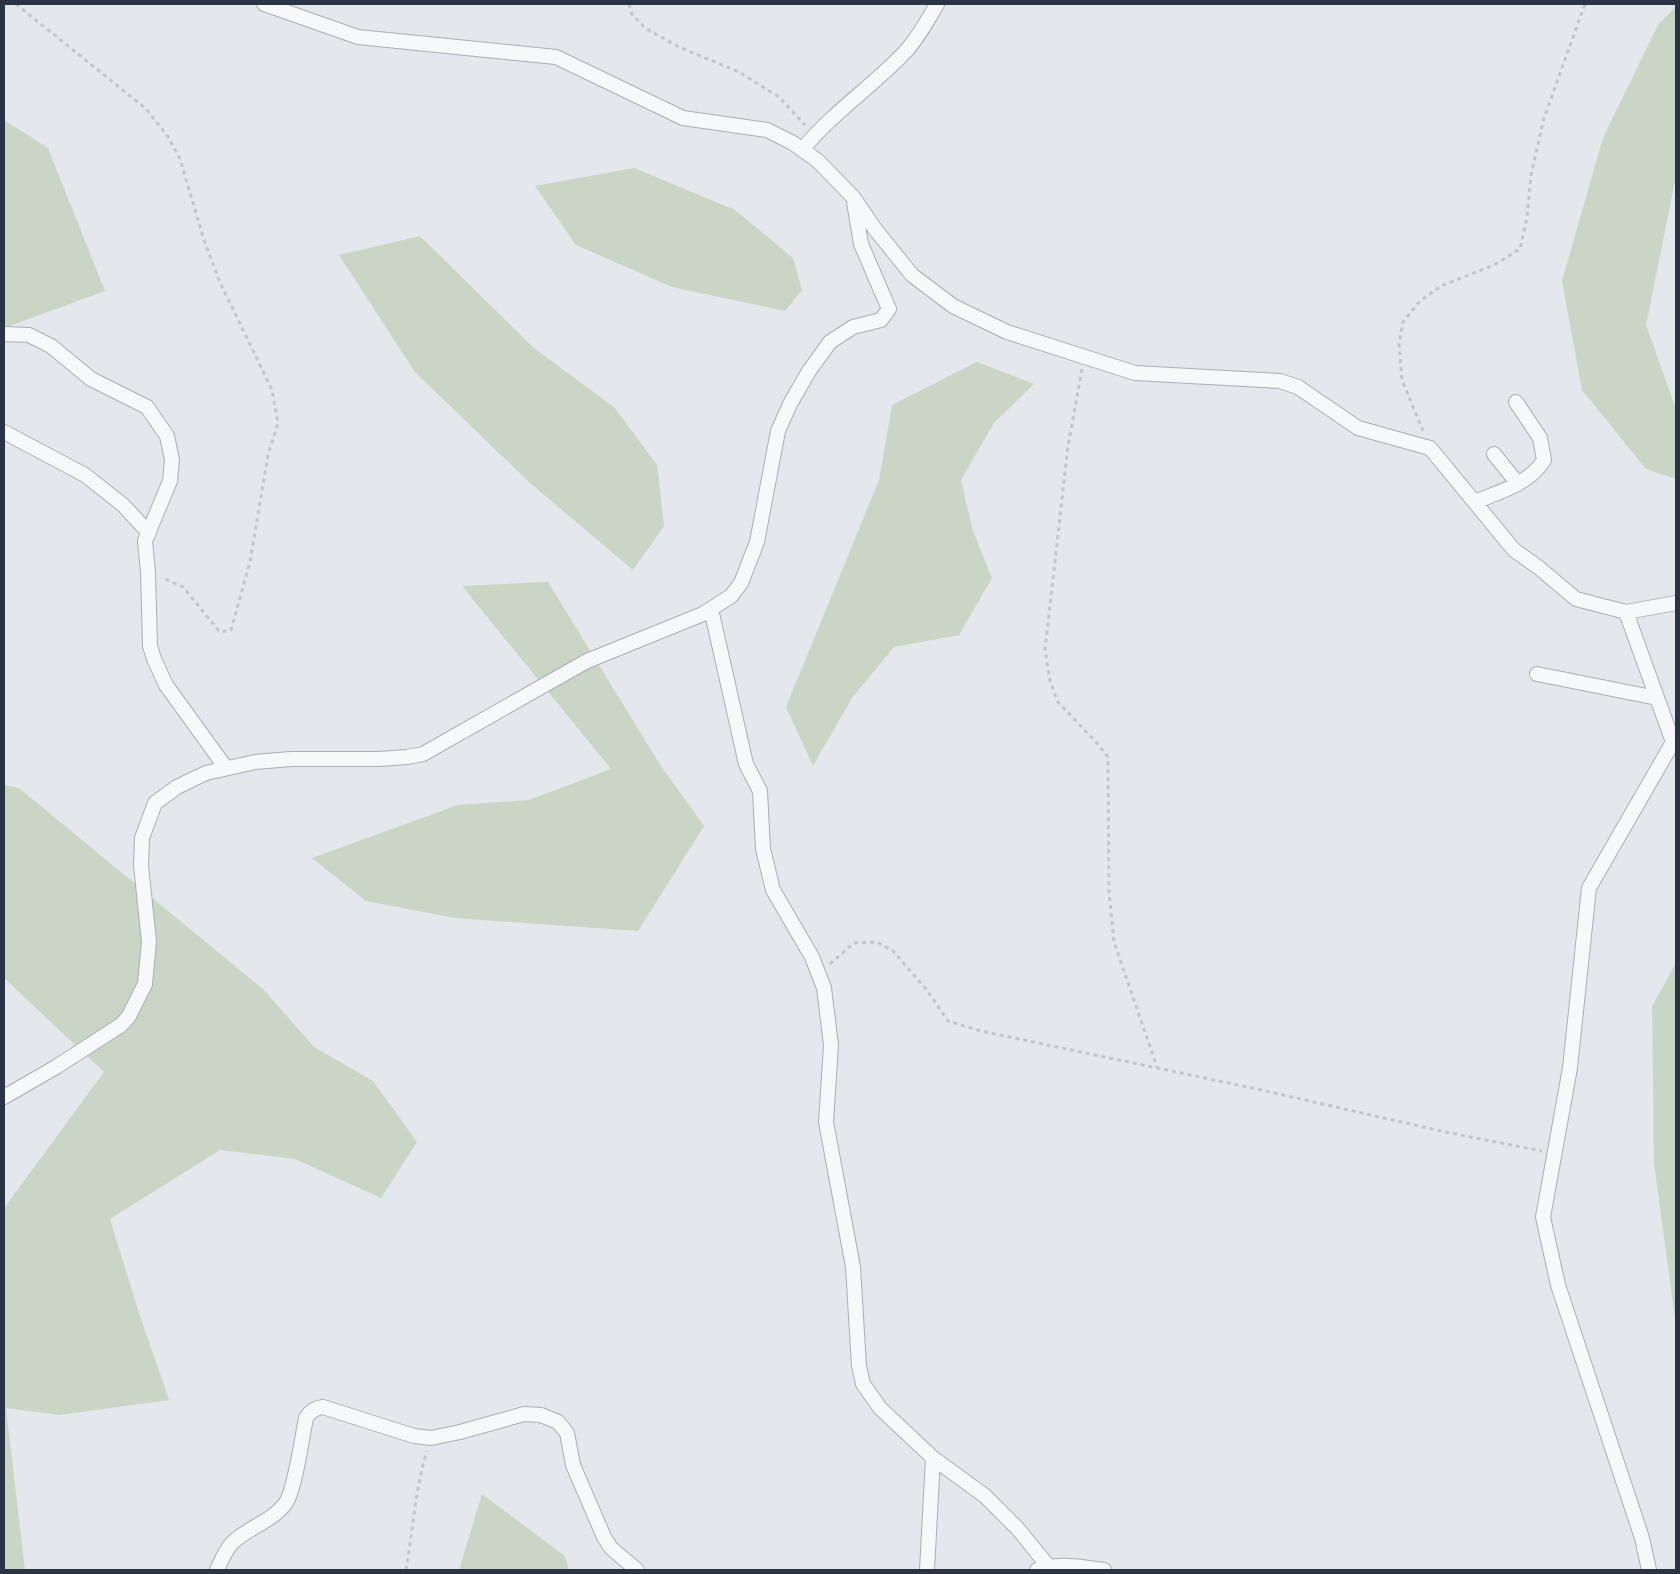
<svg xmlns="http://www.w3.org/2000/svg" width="1680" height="1574" font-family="'Roboto Condensed',sans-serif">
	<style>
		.green { fill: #c9d6c5 }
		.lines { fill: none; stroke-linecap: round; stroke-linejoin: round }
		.street-casing { stroke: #a9aeb7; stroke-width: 16 }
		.path { stroke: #c2c5cb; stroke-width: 3; stroke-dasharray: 4 4; stroke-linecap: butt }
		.street { stroke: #f7f8fa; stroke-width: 14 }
	</style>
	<rect width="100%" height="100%" fill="#e4e7ec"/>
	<path class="green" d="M1676,7v169l-30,149 30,84v70l-30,-10 -64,-79 -20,-109 41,-143 56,-115z
		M4,120l44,28 57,143 -101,37z
		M634,168l101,42 58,48 9,32 -17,21 -113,-24 -96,-42 -41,-59z
		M420,236l114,112 81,60 42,57 7,61 -31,44 -103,-87 -115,-111 -76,-117z
		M977,362l57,22 -40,39 -33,57 12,51 19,47 -33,57 -65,12 -42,51 -39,68 -27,-59 93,-227 13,-75z
		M548,582l111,181 45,63 -66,105 -183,-13 -89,-17 -54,-43 146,-53 71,-5 82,-31 -149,-183z
		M4,785l15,3 245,202 50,57 59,34 44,61 -36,56 -86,-39 -75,-9 -110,69 29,94 30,87 -110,15 -53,-7 19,162h-21v-362l100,-136 -100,-94z
		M1676,962v364l-22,-163 -2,-156z
		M482,1494l83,62 4,14h-110z"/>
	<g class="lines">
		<defs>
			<path id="street" d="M264,4l94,33 198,20 127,61 84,12 26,13 25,18 35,36 22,32 37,46 41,31 54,26 128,41 145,8 18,6 60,41 72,20 84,102 24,17 38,32 50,13 47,130
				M802,150c30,-37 71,-64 103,-98 13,-14 23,-32 32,-48
				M4,334l25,1 22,11 40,33 56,28 20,29 5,24 -2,21 -25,60 3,31 2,74 4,13 12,26 60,83
				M4,432l81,43 38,30 26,28
				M1494,454l24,30
				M1475,502c26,-11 54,-18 69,-42l-4,-22 -24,-36
				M711,609l35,155 14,27 3,58 10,41 39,67 12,31 7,57 -5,77 27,145 6,99 4,18 17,24 53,50 52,38 33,33 30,37
				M1626,612l50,-9
				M1537,674l120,24
				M4,1097l52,-30 65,-42 8,-9 16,-32 4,-42 -8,-77 1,-27 13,-35 22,-16 29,-14 49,-11 36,-3h88l28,-2 16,-3 164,-93 116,-47 28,-18 10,-13 16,-41 21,-111 12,-27 19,-33 21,-29 23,-15 28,-7 8,-11 -28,-65 -7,-42
				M217,1570c4,-9 8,-19 15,-27 15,-15 39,-21 53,-39 10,-13 17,-67 21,-86 4,-7 9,-10 17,-11l91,29 17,2 29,-6 64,-18 17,1 17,7 9,11 6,32 31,72 7,11 26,22
				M927,1570l6,-112
				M1037,1570c22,-8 44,-3 67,0
				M1649,1570l-7,-32 -84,-253 -15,-68 27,-149 19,-180 84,-146 3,-1"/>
		</defs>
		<use href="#street" class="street-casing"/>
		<path class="path" d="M16,4l129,104 22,27 13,24 24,81 15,40 53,110 6,33 -10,32 -18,107 -19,68 -11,2 -37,-45 -20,-9
			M629,4l3,10 13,14 34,19 60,25 40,25 26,28
			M1082,369l-14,77 -23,204 5,31 8,21 38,40 12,15 1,136 5,49 43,125
			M1423,431l-21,-51 -3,-36 4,-22 17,-21 21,-15 53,-21 26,-16 7,-32 4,-42 13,-57 41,-114
			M830,964l24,-21 23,-1 16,9 33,38 22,32 33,10 276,58 188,43 97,19
			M406,1570c7,-40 9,-81 21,-119"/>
		<use href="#street" class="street"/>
	</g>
	<rect width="1680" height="1574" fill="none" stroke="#2b3445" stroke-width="10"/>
</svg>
